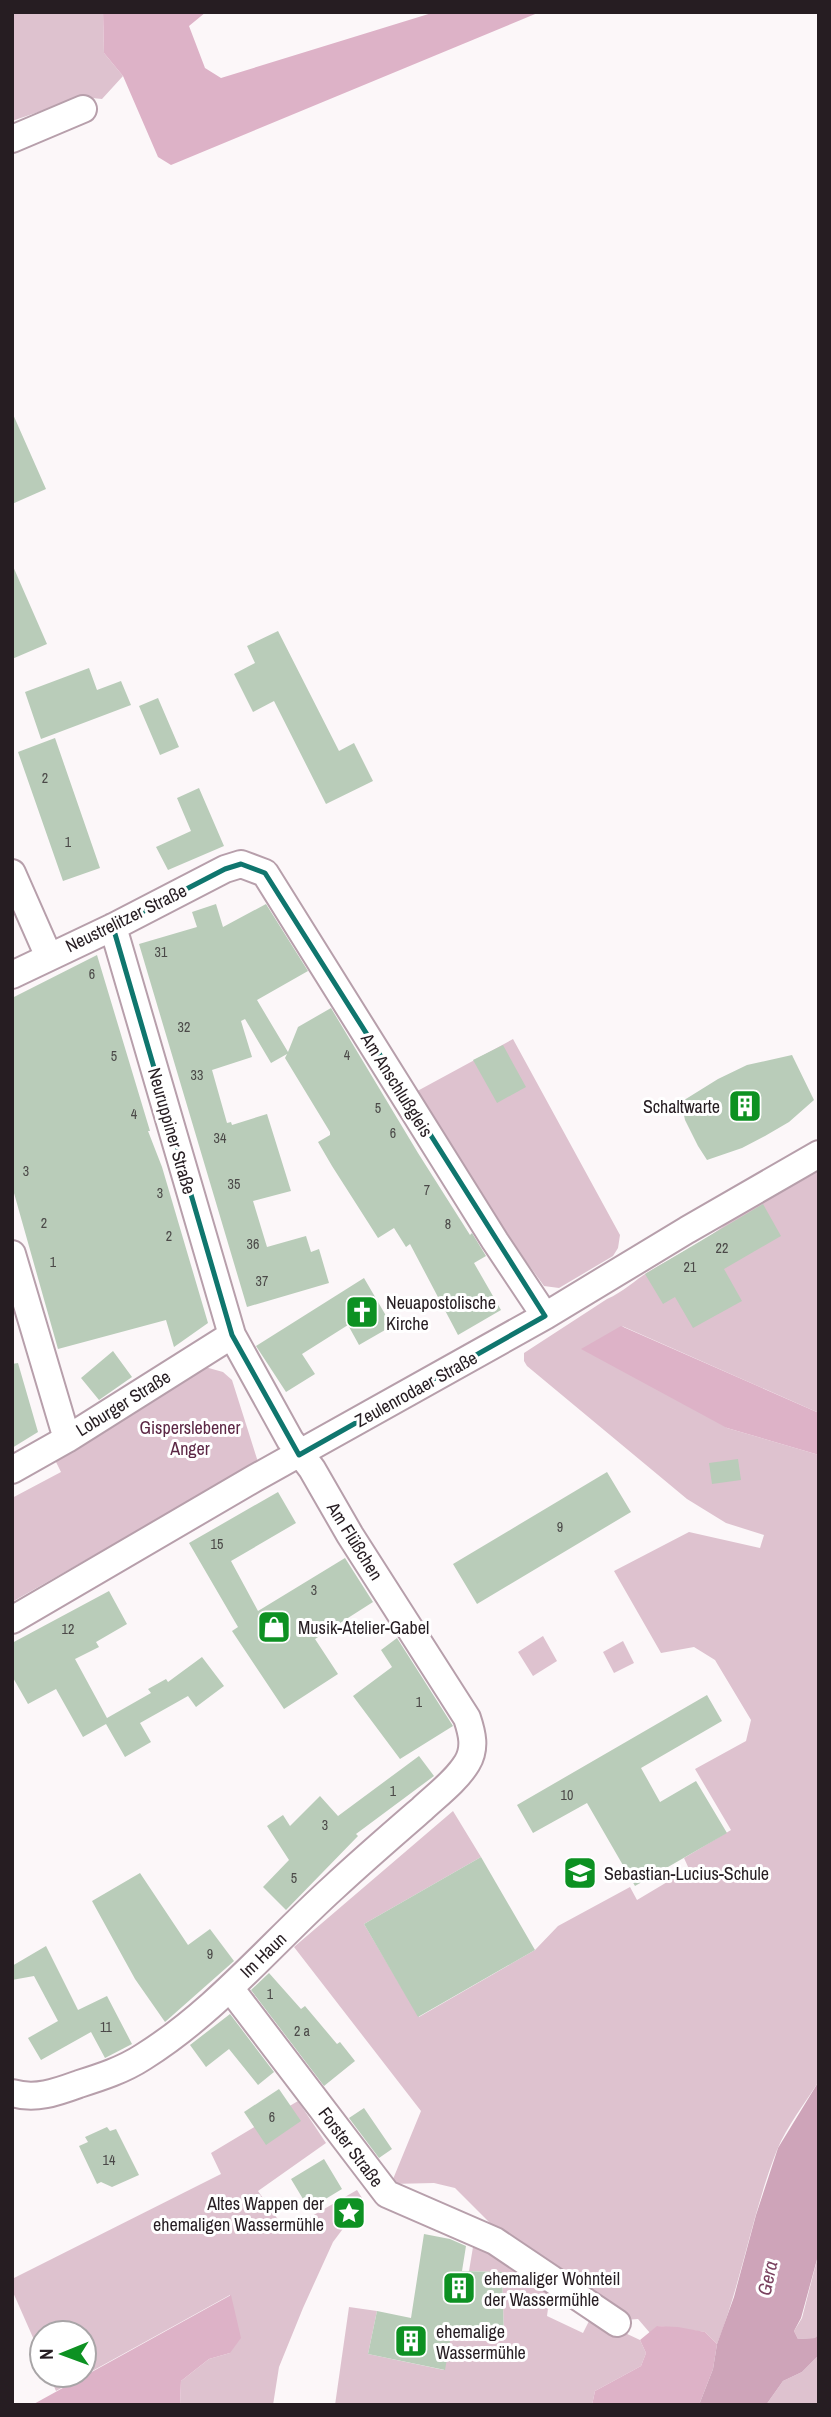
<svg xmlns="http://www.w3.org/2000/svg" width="831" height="2417" font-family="'Archivo Narrow',sans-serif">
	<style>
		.green { fill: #dec2cf }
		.forest { fill: #ddb2c7 }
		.water { fill: #cea4b9 }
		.building { fill: #b9ccb9 }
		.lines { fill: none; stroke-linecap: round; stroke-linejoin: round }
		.minor-casing { stroke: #b79fab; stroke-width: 30 }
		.minor { stroke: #fff; stroke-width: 26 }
		.marked { fill: none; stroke: #0f766e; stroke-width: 5; stroke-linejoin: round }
		.labels { text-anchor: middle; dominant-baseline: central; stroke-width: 6; stroke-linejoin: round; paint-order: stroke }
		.number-label { font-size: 14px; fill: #4b4948 }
		.street-label { font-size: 18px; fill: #261d22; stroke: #fff }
		.poi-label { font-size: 18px; fill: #261d22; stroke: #fff; text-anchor: start }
		.park-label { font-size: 18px; fill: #5c2745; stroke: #fff }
		.water-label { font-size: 19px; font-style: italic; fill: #7a4260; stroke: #fff }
	</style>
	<rect width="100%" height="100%" fill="#fcf7f9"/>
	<path class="green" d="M12,12h91l1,41 19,23 -21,23 -20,-2 -70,24z
		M513,1039l107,196 -2,13 -5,8 -54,32 -15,-2 -103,-142 -31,-49z
		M819,1171v242l-197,-87 105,102 92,27v626c-14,22 -32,45 -42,69 -25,63 -35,131 -60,194l-12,-12 -47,-6 -8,7 -12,-14 -13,1 -128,-90 -42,-42 -21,-5 -43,1 30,-73 -127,-164 159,-136 28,46 -117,67 55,93 116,-67 23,-24 72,-39 7,13 52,-31 -5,-11 47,-28 -36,-61 51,-28 5,-21 -36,-60 -21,-13 -33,6 -47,-82 75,-39 71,16 4,-13 -38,-12 -39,-24 -160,-133 -3,-5v-8l83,-54c16,-7 27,-18 41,-27 28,-17 59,-31 84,-53z
		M205,1367l18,5 9,8 26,82 -246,140v-104l49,-26 -6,-12z
		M543,1636l14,25 -24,15 -15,-24z
		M623,1641l11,22 -20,10 -11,-21z
		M298,2101l28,42 -68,48 28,40 71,-41 5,8 -5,12 -24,32 -30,66 -24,59 -6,38h-93l1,-24 28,-22 21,-6v-58l-174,96 -7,-16h35v-42h-42v25l-30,-68v-11l209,-105 -10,-21z
		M474,2241l76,53 -3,22 36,17 8,-16 49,23 6,13 -5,13 -46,25 -3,14h-257l14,-98 28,4 -9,43 76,16 9,-43 26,-14v24h25l-2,-65 -33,-1z
		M819,2252v91l-4,-5 -17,1 -4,-8 8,-13z
		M819,2355v50h-53l17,-24 19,-9z"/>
	<path class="forest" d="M103,12h103l-17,14 16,42 16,10 214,-66h105l-369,153 -13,-8 -35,-81 -19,-23z
		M621,1326l198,87v42l-92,-27 -146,-79z
		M231,2295l10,43 -11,15 -21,6 -28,22 -1,24h-148z
		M657,2326l21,1 27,5 12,12 -4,25 -14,36h-107l3,-14 46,-25 5,-13 -6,-13z"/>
	<path class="water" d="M819,2081v171l-18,66 -7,13 4,8 17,-1 4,-3v20l-17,17 -19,9 -17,24h-67l14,-36 4,-25 17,-47 22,-82 22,-67z"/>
	<path class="building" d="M12,412l34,77 -34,15z
		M12,564l35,80 -35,15z
		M278,631l61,120 15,-8 19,38 -47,23 -52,-103 -21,11 -19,-38 21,-11 -8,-17z
		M89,668l8,22 24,-9 10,24 -90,34 -16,-47z
		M158,698l21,49 -19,8 -21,-49z
		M55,738l45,130 -37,13 -45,-129z
		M199,788l25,58 -56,24 -12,-23 35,-16 -14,-33z
		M216,904l7,23 43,-23 42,67 -51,29 31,52 10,-25 33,-19 87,145 52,82 2,-2 14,23 -12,7 27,47 -43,25 -48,-91 -4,3 -12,-19 -16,10 -46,-72 -14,-24 12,-7v-3l-45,-74 2,-4 -16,9 -26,-44 -4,2 11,36 -40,13 15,53 4,-1 1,3 35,-11 24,77 -38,10 14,46 39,-11 5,16 8,-3 10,34 -82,24 -108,-363 58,-17 -5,-15z
		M97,955l53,176h-2l14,36 46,156 -34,24 -8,-27 -108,29 -46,-163v-188z
		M503,1045l23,42 -29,16 -24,-43z
		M792,1055l22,45 -25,22 -24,14 -23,12 -35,12 -9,-14 -13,-26 -4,-18 37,-23 29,-14z
		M763,1204l18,32 -57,33 18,32 -49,27 -18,-31 -12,7 -18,-30z
		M364,1278l28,48 -33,19 -11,-20 -46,29 13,20 -29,18 -30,-46z
		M113,1351l19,26 -33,23 -18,-22z
		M18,1363l20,69 -26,16v-84z
		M738,1459l3,21 -29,4 -3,-21z
		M607,1472l24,40 -154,92 -24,-40z
		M278,1492l18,31 -65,38 27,50 87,-53 28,44 -58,37 23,35 -54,35 -52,-78 6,-4 -49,-84z
		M109,1591l18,33 -31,18 3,5 -24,12 32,59 44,-25 -3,-4 18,-10 2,3 34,-25 22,29 -28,21 -8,-11 -48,27 11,19 -26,15 -19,-33 -23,13 -27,-48 -28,15 -16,-28v-33z
		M397,1638l56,88 -53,33 -47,-63 39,-29 -11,-17z
		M707,1695l15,26 -81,47 19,34 36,-21 31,52 -92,53 -48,-83 -54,30 -16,-28z
		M419,1756l15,20 -78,58 2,2 -72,74 -23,-23 26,-27 -22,-34 16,-11 7,11 30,-30 18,20z
		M481,1857l54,93 -117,67 -54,-93z
		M140,1873l48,72 22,-16 24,32 -69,61 -30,-43 -43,-78z
		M46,1946l32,64 29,-14 25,48 -27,14 -14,-26 -50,28 -13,-22 30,-17 -24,-45 -22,4v-14z
		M269,1973l32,36 4,-3 32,38 3,-2 15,19 -31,25 -73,-96z
		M230,2014l44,58 -16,13 -29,-36 -23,18 -16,-22z
		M279,2089l22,32 -35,24 -22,-33z
		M364,2108l28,41 -13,9 -30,-40z
		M107,2127l3,4 6,-2 23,46 -27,12 -11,-5 -4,2 -18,-38 9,-4 -3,-5z
		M324,2159l18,30 -33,20 -18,-30z
		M424,2234l26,5 16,7 -4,25 40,1 2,65 -53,-1 -6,34 -77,-16 9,-43 34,7z"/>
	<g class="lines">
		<defs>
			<path id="minor" d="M12,139l71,-30
				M12,873l37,84
				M12,975l101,-48 112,-58 16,-5 24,9 230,368 50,75
				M12,1254l55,185
				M12,1470l55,-31 165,-104
				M12,1620l243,-142 290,-162 142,-86 132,-76
				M230,1988l157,206 108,47 122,82
				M12,2093c24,7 45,-1 67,-9 22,-7 44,-14 64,-27 72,-45 128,-113 191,-170 29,-27 58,-52 88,-78 15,-14 34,-28 45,-46 9,-15 5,-30 0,-45l-117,-183 -38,-66 -22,-29 -58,-105 -119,-408"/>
		</defs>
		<use href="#minor" class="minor-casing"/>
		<use href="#minor" class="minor"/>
	</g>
	<path class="marked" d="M241,864l24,9 280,443 -246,139 -67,-120 -119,-408 112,-58z"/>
	<defs>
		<symbol id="building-square" viewBox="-11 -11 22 22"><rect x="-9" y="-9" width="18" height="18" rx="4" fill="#0d9122" stroke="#fff"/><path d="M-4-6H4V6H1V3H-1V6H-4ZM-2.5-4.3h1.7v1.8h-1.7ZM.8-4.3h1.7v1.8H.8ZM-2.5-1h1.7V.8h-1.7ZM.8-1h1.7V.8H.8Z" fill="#fff"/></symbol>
		<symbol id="church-square" viewBox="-11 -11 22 22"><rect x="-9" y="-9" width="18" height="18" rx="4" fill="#0d9122" stroke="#fff"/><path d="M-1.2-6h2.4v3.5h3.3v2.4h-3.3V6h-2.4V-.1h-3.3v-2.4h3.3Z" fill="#fff"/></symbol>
		<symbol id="shop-square" viewBox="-11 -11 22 22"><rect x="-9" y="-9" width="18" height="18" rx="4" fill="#0d9122" stroke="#fff"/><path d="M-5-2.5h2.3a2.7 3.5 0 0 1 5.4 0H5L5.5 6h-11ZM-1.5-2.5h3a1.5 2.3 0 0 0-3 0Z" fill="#fff"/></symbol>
		<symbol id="school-square" viewBox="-11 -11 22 22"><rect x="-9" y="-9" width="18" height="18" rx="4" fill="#0d9122" stroke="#fff"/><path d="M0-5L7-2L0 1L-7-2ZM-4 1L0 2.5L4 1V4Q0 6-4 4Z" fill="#fff"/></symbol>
		<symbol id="sight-square" viewBox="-11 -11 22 22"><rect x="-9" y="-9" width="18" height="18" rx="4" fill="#0d9122" stroke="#fff"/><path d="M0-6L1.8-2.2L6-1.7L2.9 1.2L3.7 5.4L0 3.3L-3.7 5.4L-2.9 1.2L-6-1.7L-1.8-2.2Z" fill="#fff"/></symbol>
	</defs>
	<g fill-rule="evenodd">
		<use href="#building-square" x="726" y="1087" width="38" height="38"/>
		<use href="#church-square" x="343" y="1293" width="38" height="38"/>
		<use href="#shop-square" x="255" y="1608" width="38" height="38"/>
		<use href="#school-square" x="561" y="1854" width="38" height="38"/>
		<use href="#sight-square" x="330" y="2194" width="38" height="38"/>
		<use href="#building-square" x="440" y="2269" width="38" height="38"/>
		<use href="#building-square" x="392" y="2322" width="38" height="38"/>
	</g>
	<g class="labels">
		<g class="number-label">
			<text x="45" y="778">2</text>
			<text x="68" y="842">1</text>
			<text x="161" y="952">31</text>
			<text x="92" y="974">6</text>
			<text x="184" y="1027">32</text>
			<text x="347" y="1055">4</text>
			<text x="114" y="1056">5</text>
			<text x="197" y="1075">33</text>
			<text x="378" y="1108">5</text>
			<text x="134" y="1114">4</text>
			<text x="393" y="1133">6</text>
			<text x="220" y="1138">34</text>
			<text x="26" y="1171">3</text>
			<text x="234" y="1184">35</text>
			<text x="427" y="1190">7</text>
			<text x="160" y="1193">3</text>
			<text x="44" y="1223">2</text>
			<text x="448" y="1224">8</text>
			<text x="169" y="1236">2</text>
			<text x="253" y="1244">36</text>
			<text x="722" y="1248">22</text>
			<text x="53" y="1262">1</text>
			<text x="690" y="1267">21</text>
			<text x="262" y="1281">37</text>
			<text x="560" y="1527">9</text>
			<text x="217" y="1544">15</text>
			<text x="314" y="1590">3</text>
			<text x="68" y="1629">12</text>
			<text x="419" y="1702">1</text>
			<text x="393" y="1791">1</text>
			<text x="567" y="1795">10</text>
			<text x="325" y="1825">3</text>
			<text x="294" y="1878">5</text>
			<text x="210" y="1954">9</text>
			<text x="270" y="1994">1</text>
			<text x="106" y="2027">11</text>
			<text x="302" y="2031">2 a</text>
			<text x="272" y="2117">6</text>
			<text x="109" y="2160">14</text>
		</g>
		<g class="street-label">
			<text transform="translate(126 918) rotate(-26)">Neustrelitzer Straße</text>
			<text transform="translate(397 1085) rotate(58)">Am Anschlußgleis</text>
			<text transform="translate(172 1131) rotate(74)">Neuruppiner Straße</text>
			<text transform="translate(416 1389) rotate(-29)">Zeulenrodaer Straße</text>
			<text transform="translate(123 1403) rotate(-32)">Loburger Straße</text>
			<text transform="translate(355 1541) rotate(58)">Am Flüßchen</text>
			<text transform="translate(263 1955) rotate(-44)">Im Haun</text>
			<text transform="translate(351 2147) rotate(53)">Forster Straße</text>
		</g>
		<g class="poi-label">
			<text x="720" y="1106" text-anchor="end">Schaltwarte</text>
			<text x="386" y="1302">Neuapostolische<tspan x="386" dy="21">Kirche</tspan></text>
			<text x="298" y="1627">Musik-Atelier-Gabel</text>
			<text x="604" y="1873">Sebastian-Lucius-Schule</text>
			<text x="324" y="2203" text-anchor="end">Altes Wappen der<tspan x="324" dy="21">ehemaligen Wassermühle</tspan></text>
			<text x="484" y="2278">ehemaliger Wohnteil<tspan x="484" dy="21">der Wassermühle</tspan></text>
			<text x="436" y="2331">ehemalige<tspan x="436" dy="21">Wassermühle</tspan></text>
		</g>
		<g class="park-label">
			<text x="190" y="1427">Gisperslebener<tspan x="190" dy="21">Anger</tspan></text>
		</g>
		<g class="water-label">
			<text transform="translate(767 2278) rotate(-78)">Gera</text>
		</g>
	</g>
	<rect width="831" height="2417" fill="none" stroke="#261d22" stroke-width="28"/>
	<g transform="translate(63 2354) rotate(269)"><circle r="33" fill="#ffffff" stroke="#a8a5a7" stroke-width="2"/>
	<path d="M0-5L12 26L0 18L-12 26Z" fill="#0d9122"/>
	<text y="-10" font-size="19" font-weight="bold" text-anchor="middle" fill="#261d22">N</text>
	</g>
</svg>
